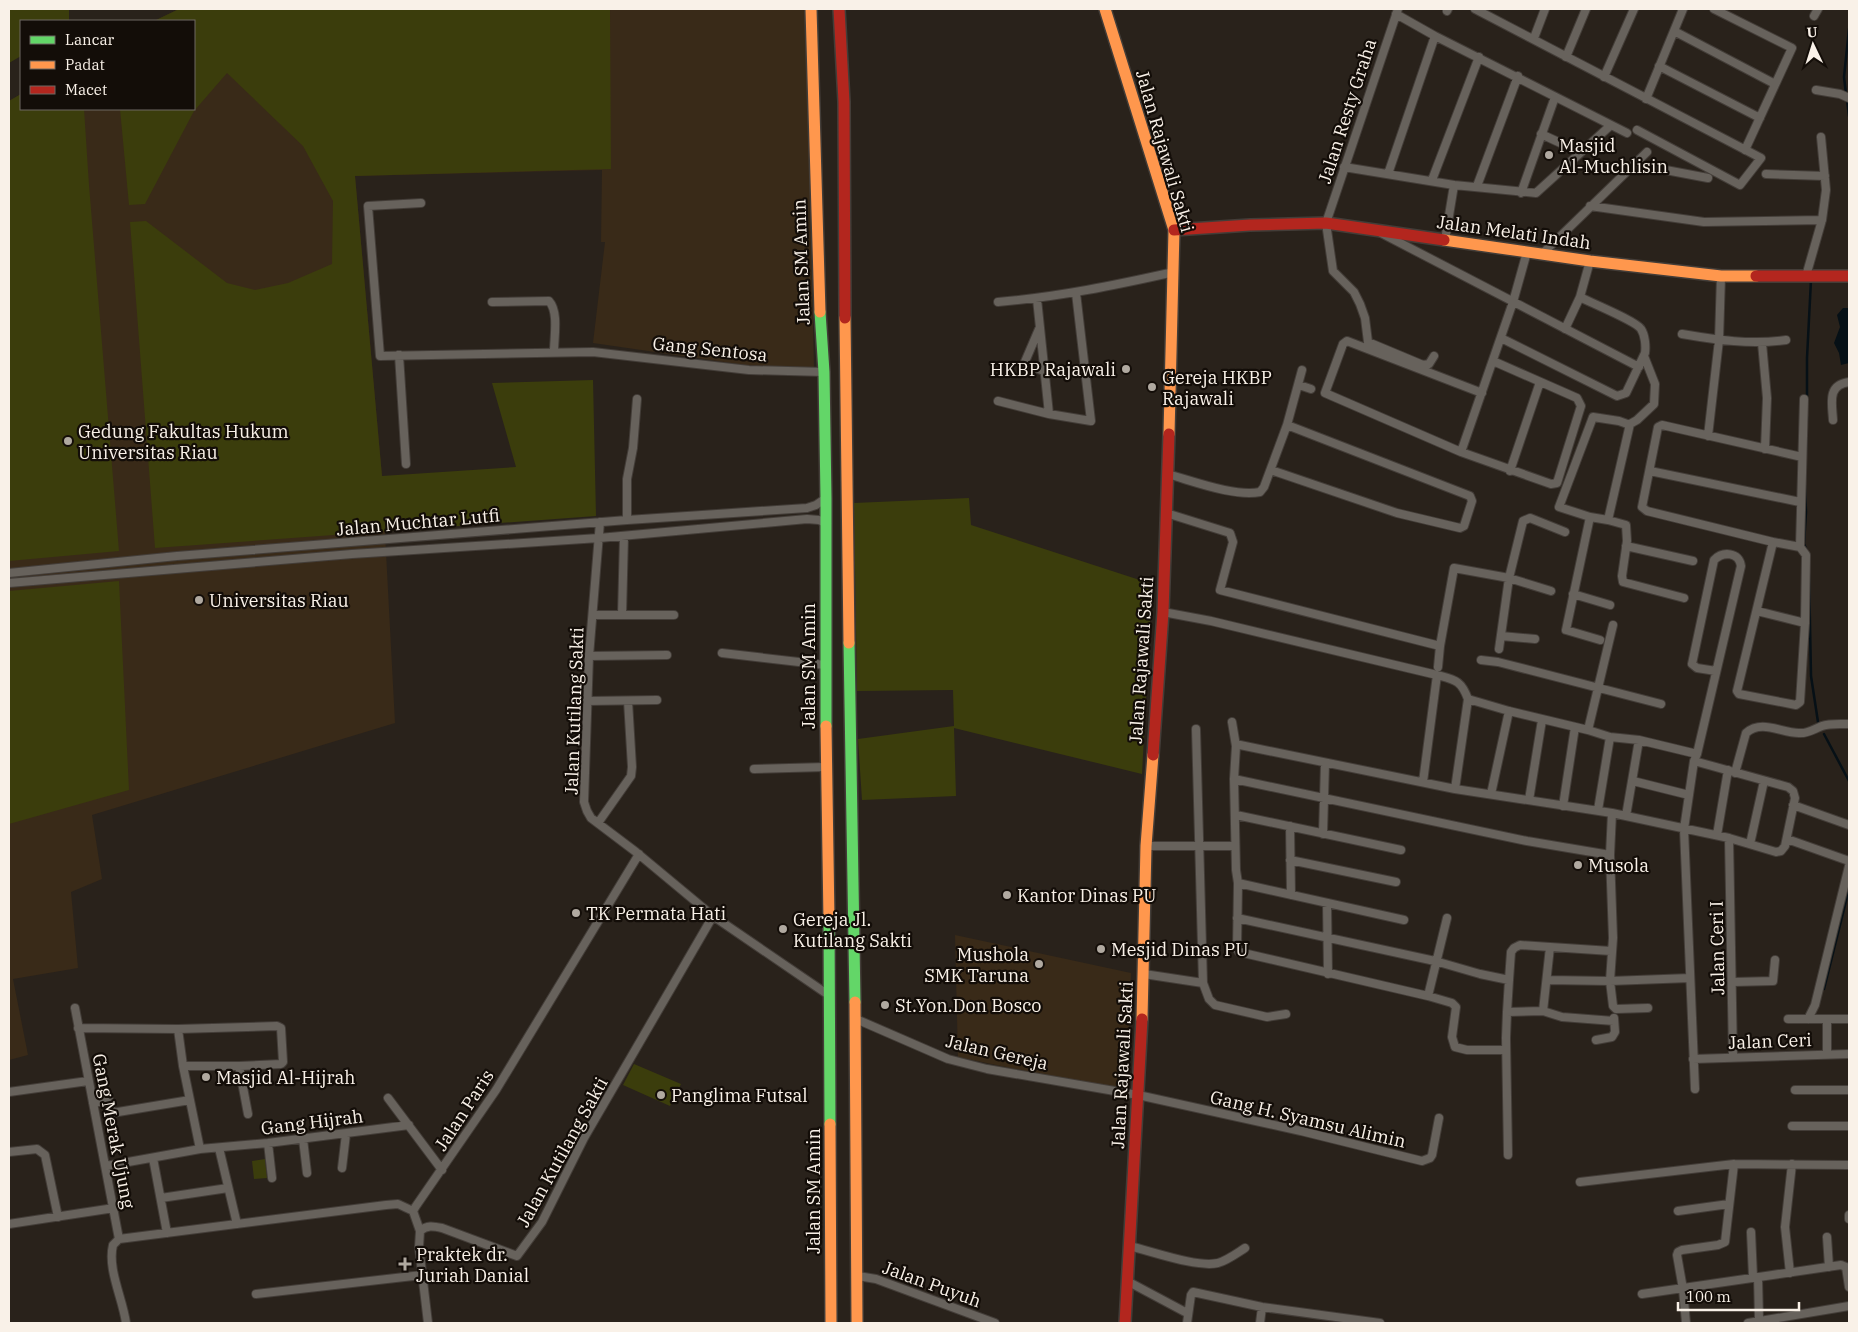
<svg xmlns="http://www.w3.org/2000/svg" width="1858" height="1332" font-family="'IBM Plex Serif',serif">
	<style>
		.built { fill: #392a18 }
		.green { fill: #3b3d0c }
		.water { fill: #061016 }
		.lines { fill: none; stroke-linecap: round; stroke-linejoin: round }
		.stream { stroke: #061016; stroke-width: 2.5 }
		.street-casing { stroke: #433d38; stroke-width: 10 }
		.fast-casing { stroke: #433d38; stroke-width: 14 }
		.slow-casing { stroke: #433d38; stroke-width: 14 }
		.jam-casing { stroke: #433d38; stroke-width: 14 }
		.street { stroke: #67625c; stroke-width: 8 }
		.fast { stroke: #63d668; stroke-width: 11 }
		.slow { stroke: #ff974d; stroke-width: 11 }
		.jam { stroke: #b3261e; stroke-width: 11 }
		.poi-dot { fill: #b0a9a0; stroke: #130d08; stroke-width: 2 }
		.labels { text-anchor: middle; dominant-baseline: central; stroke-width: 4.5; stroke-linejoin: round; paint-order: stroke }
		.street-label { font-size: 18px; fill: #f9f1e8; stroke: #130d08 }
		.poi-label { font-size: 18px; fill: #f9f1e8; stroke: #130d08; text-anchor: start }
	</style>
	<rect width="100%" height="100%" fill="#29221b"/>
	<path class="built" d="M179,9h627l8,359 -55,-1 -166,-24 12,-101h-4l1,-72 -247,6 27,300 13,247 -303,92 10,64 -31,13 7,76 -65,11 15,76 -19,5v-959l12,-7v15h173v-88h-40z
		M955,935l176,38 -4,119 -169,-35z"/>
	<path class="green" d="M9,9h60v12h-48v35l-12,7z
		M179,9h431l1,160 -256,7 27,300 134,-9 -24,-84 101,-3 3,136 -441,32 -25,-326 16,-1 81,62 28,7 33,-7 44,-19 1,-63 -30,-55 -76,-73 -33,38 -49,93 -16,1 -9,-96h74v-88h-40z
		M21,94v15h63l5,76 30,366 -110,10v-460z
		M969,498l2,27 181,59 -10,190 -188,-46 2,68 -94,4 -4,-61 96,-13 -1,-36 -96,1 -3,-188z
		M119,581l10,209 -120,34v-233z
		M634,1064l47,20 -11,22 -47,-21z
		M265,1159l2,19 -13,1 -2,-18z"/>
	<path class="water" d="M1843,308h6v55l-8,2 -2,-12 -5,-10 6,-16 -3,-12z"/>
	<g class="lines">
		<path class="stream" d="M1846,94l-2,-17 5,-48
			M1847,100l2,16
			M1807,399v-41l4,-78
			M1805,479l2,-62
			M1805,485l1,27 -2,32 3,7
			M1809,574l2,102 7,46
			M1824,734l25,47
			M1824,989l25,-100"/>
		<defs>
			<path id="street" d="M1398,9l-72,214 7,48 21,21 6,12 5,14 3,24 55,23 6,-1 5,-8
				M1475,9l286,149 -21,27 -103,-55
				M1714,9l78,39 -47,102
				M1447,11l1,-2
				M1396,14l39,22 192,97
				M1814,16l4,-7
				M1674,31l101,53
				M1534,38l11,-29
				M1566,57l20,-48
				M1659,66l101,52
				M1604,77l30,-68
				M1816,90l24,4 9,4
				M1646,99l37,-90
				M1541,134l39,18
				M1634,164l74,14
				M1344,167l110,18 82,8 75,-68
				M1388,174l47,-138
				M1766,174l59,2
				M1432,180l47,-123
				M1477,186l41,-110
				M1521,193l34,-96
				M421,203l-53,3 12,150 213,-4 156,18 75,2
				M1590,206l114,16 118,-2
				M1381,233l258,134
				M1445,240l9,-55
				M1542,254l105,-102
				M1806,276l16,-56 4,-30 -5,-53
				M1037,299l12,115
				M492,302l57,-1c10,11 5,36 5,51
				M998,302c60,-5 118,-17 176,-30
				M1039,329l-15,35 20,7
				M1565,329l15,-32 10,-36
				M1682,334c35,6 69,11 104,6
				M1501,338l116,58 9,-3 19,-40c1,-7 0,-18 -4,-24 -5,-8 -50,-26 -61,-32
				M1762,343l5,55 -2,51
				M399,355l7,109
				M1644,356l11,28 -1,20 -17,16 -7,4 -22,96 18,5 1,16 -5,35 1,6 61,16
				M1299,385l12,4
				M1482,393l-135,-52 -4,3 -18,49 136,59 90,32 6,-1 24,-77 -4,-8 -84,-37
				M998,401l51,13 42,7 -15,-128
				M1833,420c-1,-17 -6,-35 16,-38
				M1287,425l15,-55
				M1708,436l11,-96 2,-64
				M1461,452l52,-150 14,-50
				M1510,471l30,-89
				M1650,471l150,31
				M1167,474c26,7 67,23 93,18l4,-5 23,-62 183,71 2,5 -8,25 -4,2 -63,-15 -126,-43
				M1166,513l64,20 3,9 -13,48 220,56 14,-78 55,10 42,13
				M1590,517l-31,-10 34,-90 26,4 11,4
				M627,520v-41l6,-31 4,-49
				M600,522l-11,134 -5,146 3,9 4,7 45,34 77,64 117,80
				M1773,542l-36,149 2,3 57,11 4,-3 5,-79 1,-68 -6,-8 4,-148
				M1626,546l67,15
				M1800,547l-27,-5 -126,-31 -5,-4 16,-80 4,-2 140,32
				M9,573l168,-17 450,-36 180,-12 9,-3 10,-7
				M9,583l343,-29 247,-16 208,-19 12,1 8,4
				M1573,594l37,11
				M1757,611l48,12
				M1163,612l48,9 226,54c18,5 24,5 31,24l41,12 79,19 22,7 29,3 58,14
				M593,615h81
				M622,615l2,-79
				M1501,636l34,3
				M1600,640l-34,-10 24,-113 18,3
				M1499,649l10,-71 14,-57 7,-3 35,14
				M722,653l103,12
				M589,656l78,-1
				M1481,660l17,2 163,42
				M1438,667l2,-21
				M587,701l70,-1
				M1232,722l4,24 -2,33 2,91 2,13 -1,66 2,3 189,44 24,7 4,4 -4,30 3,10 12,3h39
				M1196,729l7,254 6,16 6,6 52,12 19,-3
				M1588,730l25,-105
				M1236,746l4,-1 215,44 157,24 117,25 47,14 5,-1 4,-5 10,-48 -2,-7 -5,-4 -94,-26
				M754,769l72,-2
				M1735,773l11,-40c16,-14 35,0 53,0 8,1 15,-4 23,-7 8,-3 19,-2 27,-2
				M1234,779l293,62 83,14
				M1633,781l56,14
				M1423,782l14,-107
				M1455,789l13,-90
				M1491,794l18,-83
				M1529,800l13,-80
				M1793,805l56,20
				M1563,806l12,-79
				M1598,810l12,-73
				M1612,813l-2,42 3,83 -3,43 3,25 3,3 32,-1
				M1236,815l165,35
				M1626,816l13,-76
				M598,823l33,-47 1,-9 -4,-66
				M1290,826l1,69
				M1323,834l2,-71
				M1717,835l11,-65
				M1729,838l4,219
				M1787,839l62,22
				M1750,844l14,-63
				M1146,846h89
				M1290,860l106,22
				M1238,883l166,37
				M1327,903l1,71
				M1237,918l198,43 45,13 29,6 -2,32 36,-1 7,-64
				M1144,974l59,9
				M1509,980l2,-28 3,-4 6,-3 91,6
				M1547,980l63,1 80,-3
				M1733,982l40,-1 2,-21
				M1428,996l19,-78
				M75,1008l44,231
				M1543,1011l19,6 52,4
				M1507,1012l-1,26 2,117
				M856,1019l92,40 39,10 151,26 163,36 121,30 8,-3 2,-3 7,-37
				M1788,1019h61
				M1808,1019l7,-14 34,-139
				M1827,1019v35
				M78,1028l100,1 99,-3 4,2 2,34 -2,2 -42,2h-56
				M178,1029l5,37 17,83
				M1596,1040l16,-3 3,-5 -1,-14
				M1693,1059l156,-5
				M239,1066l9,48
				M1695,1089l-11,-260 10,-68 3,-7 44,-188c-2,-14 -18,-15 -27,-6l-22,104 5,4 19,3
				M1795,1090h54
				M9,1092l79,-11
				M388,1098l54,72
				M93,1103l16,-3 3,13 78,-13
				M1792,1126h57
				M303,1139l4,34
				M268,1143l4,35
				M219,1148l18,76
				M9,1152l28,-3 8,6 13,62
				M153,1158l14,75
				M106,1166l94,-17 68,-6 141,-18
				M342,1168l4,-34
				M1580,1182l154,-18 115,1
				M161,1198l67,-10
				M1678,1211l51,-7
				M1849,1219v-4
				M9,1224l105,-16
				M420,1231l-7,-20 3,-5 80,-116 143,-236
				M1751,1232l2,45
				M1827,1237l2,30
				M119,1239l267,-34 12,-1 15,7
				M119,1239l-6,6c-6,24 10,54 13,78
				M1129,1246c22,5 68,22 89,17 10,-3 19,-10 27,-15
				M1790,1273l-5,-46 7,-63
				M858,1276l18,3 119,44
				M1758,1277l1,43
				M1127,1281l60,32
				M256,1294l166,-19
				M1642,1294l199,-29 5,2 3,20
				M428,1323l-9,-76 1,-16c7,-6 13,-5 22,-3l75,28 25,-34 42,-84 129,-222
				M1187,1323l4,-28 2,-3 69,15 118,16
				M1260,1323l2,-16
				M1686,1323l-3,-34 -6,-34 1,-3 4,-2 36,-5 7,-3 9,-78
				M1748,1323l101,-17"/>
			<path id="fast" d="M820,312l4,60 2,126v228
				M849,643l6,359
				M829,920l1,204"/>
			<path id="slow" d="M811,9l9,303
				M1105,9l69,221 -5,204
				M1444,240l146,21 131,15h35
				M845,318l4,325
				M826,726l3,194
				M855,1002l2,321
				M1142,1019l4,-173 7,-91
				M830,1124l1,199"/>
			<path id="jam" d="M839,9l5,93 1,216
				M1174,230l76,-5 76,-2 118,17
				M1756,276h93
				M1153,755l10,-143 6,-178
				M1125,1323l17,-304"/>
		</defs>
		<use href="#street" class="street-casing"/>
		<use href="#fast" class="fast-casing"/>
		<use href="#slow" class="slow-casing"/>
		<use href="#jam" class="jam-casing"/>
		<use href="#street" class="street"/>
		<use href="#fast" class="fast"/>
		<use href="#slow" class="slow"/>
		<use href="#jam" class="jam"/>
	</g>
	<g class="poi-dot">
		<circle cx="1549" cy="155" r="5"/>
		<circle cx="1126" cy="369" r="5"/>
		<circle cx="1152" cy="387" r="5"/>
		<circle cx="68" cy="441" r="5"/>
		<circle cx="199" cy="600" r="5"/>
		<circle cx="1578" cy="865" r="5"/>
		<circle cx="1007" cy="895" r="5"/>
		<circle cx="576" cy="913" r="5"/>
		<circle cx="783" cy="929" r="5"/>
		<circle cx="1101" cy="949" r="5"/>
		<circle cx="1039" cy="964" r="5"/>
		<circle cx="885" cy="1005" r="5"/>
		<circle cx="206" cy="1077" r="5"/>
		<circle cx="661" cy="1095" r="5"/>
		<path d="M402.5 1256.5h5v5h5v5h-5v5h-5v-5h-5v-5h5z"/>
	</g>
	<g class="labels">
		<g class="street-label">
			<text transform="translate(1347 111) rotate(-72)">Jalan Resty Graha</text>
			<text transform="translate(1165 151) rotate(74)">Jalan Rajawali Sakti</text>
			<text transform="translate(1514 232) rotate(8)">Jalan Melati Indah</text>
			<text transform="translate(801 262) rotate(-92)">Jalan SM Amin</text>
			<text transform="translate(710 349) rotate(6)">Gang Sentosa</text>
			<text transform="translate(418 522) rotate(-5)">Jalan Muchtar Lutfi</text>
			<text transform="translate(1141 660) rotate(-86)">Jalan Rajawali Sakti</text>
			<text transform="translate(808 666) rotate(-90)">Jalan SM Amin</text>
			<text transform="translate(574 711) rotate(-88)">Jalan Kutilang Sakti</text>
			<text transform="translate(1717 948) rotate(-91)">Jalan Ceri I</text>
			<text transform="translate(1770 1041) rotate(-2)">Jalan Ceri</text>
			<text transform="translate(997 1052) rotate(13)">Jalan Gereja</text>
			<text transform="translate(1122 1065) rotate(-87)">Jalan Rajawali Sakti</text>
			<text transform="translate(464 1110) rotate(-57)">Jalan Paris</text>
			<text transform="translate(1308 1119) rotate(13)">Gang H. Syamsu Alimin</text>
			<text transform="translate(312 1122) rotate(-7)">Gang Hijrah</text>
			<text transform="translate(114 1131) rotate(79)">Gang Merak Ujung</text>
			<text transform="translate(562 1152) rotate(-61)">Jalan Kutilang Sakti</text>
			<text transform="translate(813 1191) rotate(-90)">Jalan SM Amin</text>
			<text transform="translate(932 1284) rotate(20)">Jalan Puyuh</text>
		</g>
		<g class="poi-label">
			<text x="1559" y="145">Masjid<tspan x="1559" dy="21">Al-Muchlisin</tspan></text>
			<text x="1116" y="369" text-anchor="end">HKBP Rajawali</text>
			<text x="1162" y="377">Gereja HKBP<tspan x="1162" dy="21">Rajawali</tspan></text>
			<text x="78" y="431">Gedung Fakultas Hukum<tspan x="78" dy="21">Universitas Riau</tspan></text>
			<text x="209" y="600">Universitas Riau</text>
			<text x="1588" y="865">Musola</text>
			<text x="1017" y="895">Kantor Dinas PU</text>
			<text x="586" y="913">TK Permata Hati</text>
			<text x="793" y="919">Gereja Jl.<tspan x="793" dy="21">Kutilang Sakti</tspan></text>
			<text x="1111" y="949">Mesjid Dinas PU</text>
			<text x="1029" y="954" text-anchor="end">Mushola<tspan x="1029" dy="21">SMK Taruna</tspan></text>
			<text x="895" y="1005">St.Yon.Don Bosco</text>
			<text x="216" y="1077">Masjid Al-Hijrah</text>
			<text x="671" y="1095">Panglima Futsal</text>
			<text x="416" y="1254">Praktek dr.<tspan x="416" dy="21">Juriah Danial</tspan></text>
		</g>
	</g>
	<rect width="1858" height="1332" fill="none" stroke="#f9f1e8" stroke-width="20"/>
	<rect x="20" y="20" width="175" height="90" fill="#130d08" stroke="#6f6862"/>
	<rect x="30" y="36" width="25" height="8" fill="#63d668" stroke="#6f6862"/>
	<text x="65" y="45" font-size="15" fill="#f9f1e8">Lancar</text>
	<rect x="30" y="61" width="25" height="8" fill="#ff974d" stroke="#6f6862"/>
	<text x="65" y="70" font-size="15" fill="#f9f1e8">Padat</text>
	<rect x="30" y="86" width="25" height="8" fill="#b3261e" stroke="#6f6862"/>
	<text x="65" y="95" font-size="15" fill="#f9f1e8">Macet</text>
	<g transform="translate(1813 45) rotate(356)" stroke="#130d08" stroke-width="4" paint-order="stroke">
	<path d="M0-4L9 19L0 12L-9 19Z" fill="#f9f1e8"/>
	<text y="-8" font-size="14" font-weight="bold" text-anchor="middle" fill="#f9f1e8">U</text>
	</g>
	<path d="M1678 1302v8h121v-8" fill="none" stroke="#f9f1e8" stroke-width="2.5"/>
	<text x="1686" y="1302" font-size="15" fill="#f9f1e8" stroke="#130d08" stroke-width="4" paint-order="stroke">100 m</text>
</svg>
